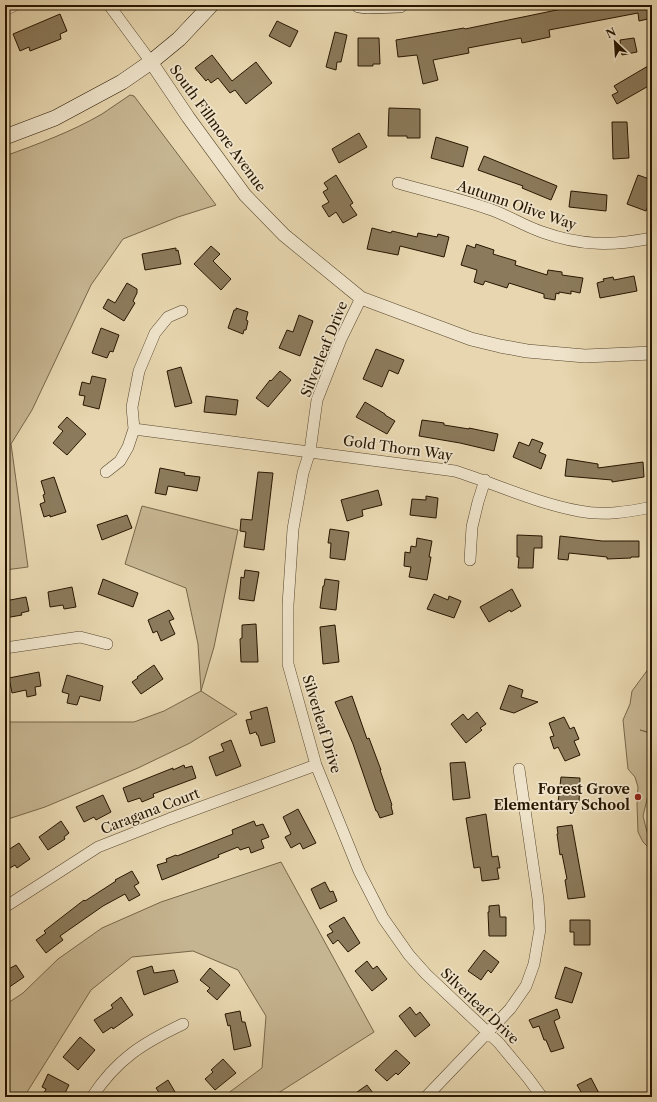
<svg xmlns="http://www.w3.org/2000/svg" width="657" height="1102" font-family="'Libre Caslon Text',serif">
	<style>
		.green { fill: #c6b591; stroke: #766648 }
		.building { fill: #8b7a5b; stroke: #271600 }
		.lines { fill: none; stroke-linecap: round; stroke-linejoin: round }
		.minor-casing { stroke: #57462c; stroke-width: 12 }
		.tertiary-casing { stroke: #57462c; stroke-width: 14 }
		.secondary-casing { stroke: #271600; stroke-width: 16 }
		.minor { stroke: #efe4cb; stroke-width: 11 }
		.tertiary { stroke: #efe4cb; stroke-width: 13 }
		.secondary { stroke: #efe4cb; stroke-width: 15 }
		.poi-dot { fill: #8f2418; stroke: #efe4cb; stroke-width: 1.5 }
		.labels { text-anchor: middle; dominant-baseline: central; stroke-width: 3.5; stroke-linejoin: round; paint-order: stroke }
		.street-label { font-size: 14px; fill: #271600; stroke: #efe4cb }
		.poi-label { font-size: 14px; font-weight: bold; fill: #271600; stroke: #efe4cb; text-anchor: end }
	</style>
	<rect width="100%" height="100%" fill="#e7d6af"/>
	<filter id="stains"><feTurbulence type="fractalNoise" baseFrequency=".005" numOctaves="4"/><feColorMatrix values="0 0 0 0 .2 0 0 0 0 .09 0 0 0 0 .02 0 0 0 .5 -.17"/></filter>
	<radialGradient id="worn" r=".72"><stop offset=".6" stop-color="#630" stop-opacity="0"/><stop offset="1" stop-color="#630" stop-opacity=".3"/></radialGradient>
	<path class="green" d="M130,95l4,1 82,109 -38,12 -55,22 -32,46 -59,125 -21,34 17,123 -23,3v-414c33,-12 66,-24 97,-42 9,-6 19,-13 28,-19z
		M142,506l96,24 -24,117 -13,44 36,23 -47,29 -52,25 -93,39 -40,13v-98h129l30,-11 37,-20 -3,-47 -12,-56 -61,-24z
		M650,658l2,14v61l-12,-3 12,4v45l-9,37 4,16 5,7v12l-9,-9 -5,-10 -1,-28 1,-17 -3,-10 -7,-8 -5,-49 7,-16 2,-13 17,-23z
		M281,862l93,170 -102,65h-49l39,-29 4,-52 -28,-46 -45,-19 -61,6 -41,33 -67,107h-19v-92l18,-12 35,-34 44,-31 59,-26z"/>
	<path class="building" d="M581,5h71v13l-13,3 -1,-8 -89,17 1,7 -28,6 -1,-5 -53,10 1,5 -36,7 5,20 -15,4 -6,-29 -19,2 -2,-17 68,-12 1,1z
		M60,14l7,17 -7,3 1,5 -31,12 -1,-4 -9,4 -7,-17z
		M277,21l21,10 -8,16 -21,-11z
		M335,32l12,3 -6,27h-4l-1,8 -10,-3z
		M358,38h21l1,26h-7v2h-15z
		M634,38l3,14 -15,3 -2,-15z
		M212,55l20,26 24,-19 16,21 -26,21 -11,-14 -5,3 -12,-15 -7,5 -3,-4 -2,2 -11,-13z
		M648,66l4,7v11l-35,20 -5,-9 6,-3 -4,-6z
		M389,108l31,1v29h-13v-2h-19z
		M612,122h15l2,36 -16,1z
		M359,133l8,14 -28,16 -7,-14z
		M436,137l32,10 -5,20 -32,-9z
		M484,156l73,30 -6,14 -29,-12 1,-2 -45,-16z
		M336,175l17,28 -3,2 7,10 -14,8 -7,-11 -7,5 -7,-11 7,-4 -6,-10 5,-3 -4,-6z
		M638,175l14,5v15l-6,16 -19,-7z
		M571,191l36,4 -1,16 -37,-4z
		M372,228l19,5 1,-2 25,6 1,-4 19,4 1,-3 11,3 -5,20 -44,-11 -2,9 -31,-6z
		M476,244l18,6 -1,4 23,7 -1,4 32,10 1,-5 14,2v3l21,3 -3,15 -9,-2v3l-12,-2v2l-3,-1 -1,7 -11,-2v-4l-35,-11 -2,5 -22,-7 -2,4 -9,-3 3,-12 -16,-5 6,-20 8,3z
		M211,246l9,8 -7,7 18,18 -10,11 -27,-26z
		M176,248v3l2,-1 3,14 -36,6 -3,-16z
		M634,276l3,15 -37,7 -3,-15 7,-2 -1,-2 10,-2 1,3z
		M127,283l10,6v4l-4,8 2,2 -11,18 -21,-13 5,-9 7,4z
		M236,308l12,4 -2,8 2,1 -2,9h-2l-1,4 -15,-6 6,-18h2z
		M299,315l14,6 -13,35 -21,-8 8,-18 6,2z
		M101,328l18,7 -6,17 -3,-1 -3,7 -15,-5z
		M376,349l28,11 -6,14 -9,-4 -7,17 -19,-8z
		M181,367l11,36 -17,4 -8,-36z
		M280,371l11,9 -23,27 -12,-9 14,-18 1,1z
		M92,376l14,3 -7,30 -16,-4 2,-9 -6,-1 3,-13 8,2z
		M206,396l32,4 -2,15 -32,-3z
		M365,402l20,12v1l10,6 -8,13 -31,-17z
		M67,417l19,17 -19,21 -14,-12 10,-12 -5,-4z
		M422,420l22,3v2l25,4v-1l29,6 -4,17 -34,-8 -41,-7z
		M532,439l11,4 -4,9 7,3 -5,14 -28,-12 6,-15 10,4z
		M567,459l31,5v4l45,-6 1,15 -32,5v-2l-47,-4z
		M160,468l25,5 -1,2 16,2 -3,14 -29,-5 -2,9 -11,-2z
		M258,472l15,1 -9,77 -20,-3 2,-15 -6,-1 1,-12 11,1z
		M54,477l12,35 -16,5v-2l-6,2 -4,-13 5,-2 -2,-7 2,-1 -4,-13z
		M378,490l4,15 -20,5 1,6 -16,5 -6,-21z
		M426,496l12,2 -2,20 -26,-3 2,-16 14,1z
		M127,515l5,13 -30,12 -5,-15z
		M330,529l19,3 -4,28 -15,-2 1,-15h-3z
		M517,535l25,1v12h-8l-1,20h-15l1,-11h-2z
		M560,536l42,5h37v16h-8v1l-24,1v-2l-38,-4 -1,7 -10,-1z
		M417,538l15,3 -3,16h2l-4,23 -18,-3 2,-10 -7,-1 1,-14 5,1 1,-7 5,1z
		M245,570l14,2 -5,29 -15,-2 2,-22 3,1z
		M103,579l35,14 -5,14 -35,-13z
		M325,579l14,2 -3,29 -16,-2 3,-22h1z
		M72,587l4,20 -12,2 -1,-4 -13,2 -2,-15z
		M512,589l9,17 -10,6 -1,-2 -21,12 -9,-15z
		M434,594l14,6 1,-4 12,5 -7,17 -27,-9z
		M26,597l3,14 -8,2 1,2 -17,3v-17z
		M169,610l5,9 -5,2 6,13 -14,7 -4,-10 -4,2 -5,-13z
		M256,624l2,38h-17l-1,-23 2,-1v-13z
		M335,625l4,37 -16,2 -3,-37z
		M154,665l9,14 -22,15 -9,-12 6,-4 -1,-1z
		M39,672l2,14 -6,1 1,8 -9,2 -1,-7 -14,3 -3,-15z
		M67,675l36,11 -3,15 -20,-5 -3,9 -10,-2 2,-9 -7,-2z
		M509,685l14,5 -2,7 17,5 -24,11 -14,-4z
		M352,696l15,43 2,-1 12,32h-1l12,35 -1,1 2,8 -13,4 -3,-7h-1l-23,-67 -18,-42z
		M267,707l8,35 -14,4 -3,-11h-1l-1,-3 -6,2 -4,-14 6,-1 -2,-7z
		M477,712l9,12 -6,4 2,2 -16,13 -15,-19 12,-10 5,6z
		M564,717l6,12 4,-2 5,12 -5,2 6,14 -15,6 -7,-14 -4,2 -4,-12 4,-1 -5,-13z
		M231,740l10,26 -25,10 -7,-19 15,-6 -3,-7z
		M465,762l5,36 -17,2 -3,-37z
		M184,765l1,3 7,-2 4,12 -43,16 1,3 -12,5 -2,-4 -12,4 -5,-14 50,-20v2z
		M561,777l19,1 -1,25h-21z
		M103,795l8,17 -15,8 -2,-3 -10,5 -8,-15z
		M298,809l18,34 -13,6 -3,-6 -9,5 -6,-11 6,-3 -8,-17z
		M486,814l6,43 6,-1 2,12h-3l2,11 -17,2 -2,-14 -6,1 -8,-50z
		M61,821l8,12 -5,4 1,2 -17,11 -9,-13z
		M254,821l2,5 7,-2 6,13 -8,3 3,8 -13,5 -2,-6 -9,3 -2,-3 -20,8 1,2 -57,23 -5,-15 10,-3 -1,-3 10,-4 1,1 56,-22 -1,-4z
		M572,825l13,72 -17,2 -3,-19 2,-1 -5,-25 -2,1 -3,-21h1l-1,-7z
		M19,843l11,16 -13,9 -2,-3 -10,6v-19z
		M132,871l7,12 -5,3 6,9 -11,6 -4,-7 -22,12 -43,30 3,4 -17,13 -10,-13 10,-7 -2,-2 40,-31 1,1 31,-20 -1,-1z
		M325,882l5,10 3,-1 4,10 -17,8 -9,-20z
		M499,905l1,12h6v19h-17l-1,-24h1v-6z
		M344,917l16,26 -12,9 -10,-12 -5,4 -6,-9 6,-3 -4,-6z
		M570,920h20v25h-16v-13h-4z
		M484,950l15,12 -8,11 -3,-3 -7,10 -13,-9z
		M367,961l6,8 4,-3 10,13 -15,12 -17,-20z
		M16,965l8,12 -19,13v-19z
		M152,966l2,7 20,-3 4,12 -34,13 -7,-24z
		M565,967l17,6 -10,30 -17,-5z
		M210,968l20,17 -13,15 -10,-9 3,-3 -10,-8z
		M121,997l12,18 -20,14 -1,-2 -9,6 -9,-13 19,-12 -2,-3z
		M410,1007l6,8 4,-3 10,13 -15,12 -16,-21z
		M557,1009l3,9 -6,3 10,27 -13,4 -5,-12h-2l-5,-14 -6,2 -4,-8z
		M240,1011l2,11h3l6,24 -17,4 -4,-25 -2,1 -3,-12z
		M80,1037l15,13 -17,20 -15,-13z
		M396,1050l14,13 -12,12 -2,-2 -9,8 -12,-11z
		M223,1059l13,14 -21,17 -10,-11 8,-7 -2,-2z
		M48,1074l21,11 -6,12h-21l4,-8 -4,-2z
		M591,1078l10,19h-17l-7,-12z
		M168,1080l10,17h-16l-6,-9z
		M367,1085l9,12h-26z"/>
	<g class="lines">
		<defs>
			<path id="minor" d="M109,5l42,57
				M5,10l10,-5
				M398,183c31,9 63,16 94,27 17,6 32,16 50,22 39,14 70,14 110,6
				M361,298l-20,41 -24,61 -7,51 -7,22 -10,56 -5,76v59l28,101 43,106 24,47 26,37 17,19 73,69 29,35 14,19
				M134,429l321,42c41,13 81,32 124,40 24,5 49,1 73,-4
				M106,472l14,-11 8,-14 6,-18 -2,-22 7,-36 16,-38 13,-16 14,-6
				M470,560l2,-33 6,-25 7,-22
				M5,648l75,-11 27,7
				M5,907l93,-60 71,-28 147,-54
				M92,1097c25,-38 51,-54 91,-73
				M426,1097l84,-88 16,-23 8,-22 6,-35 -2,-30 -19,-130"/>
			<path id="tertiary" d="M151,62l37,55 57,78 39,40 77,63 110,41 29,7 27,5 58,5 67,-3"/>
			<path id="secondary" d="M359,5l9,1 32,-1
				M5,137l50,-19 67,-36 29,-20 28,-23 32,-34"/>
		</defs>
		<use href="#minor" class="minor-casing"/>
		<use href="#tertiary" class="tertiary-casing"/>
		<use href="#secondary" class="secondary-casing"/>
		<use href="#minor" class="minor"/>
		<use href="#tertiary" class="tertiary"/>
		<use href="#secondary" class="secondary"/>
	</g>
	<circle class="poi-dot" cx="638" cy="797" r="4"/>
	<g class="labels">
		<g class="street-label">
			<text transform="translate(218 128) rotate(54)">South Fillmore Avenue</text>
			<text transform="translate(517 205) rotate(19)">Autumn Olive Way</text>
			<text transform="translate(324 349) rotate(-68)">Silverleaf Drive</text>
			<text transform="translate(398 448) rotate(8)">Gold Thorn Way</text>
			<text transform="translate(322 724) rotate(73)">Silverleaf Drive</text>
			<text transform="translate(150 811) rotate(-21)">Caragana Court</text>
			<text transform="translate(480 1006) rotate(44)">Silverleaf Drive</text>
		</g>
		<g class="poi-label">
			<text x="630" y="789">Forest Grove<tspan x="630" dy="16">Elementary School</tspan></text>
		</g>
	</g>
	<rect width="657" height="1102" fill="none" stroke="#e7d6af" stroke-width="20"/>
	<rect x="6" y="6" width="645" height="1090" fill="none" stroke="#271600" stroke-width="2"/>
	<rect x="10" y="10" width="637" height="1082" fill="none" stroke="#271600"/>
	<g transform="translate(615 42) rotate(335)" stroke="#efe4cb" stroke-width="3" paint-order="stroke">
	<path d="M0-3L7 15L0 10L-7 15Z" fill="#271600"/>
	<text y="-6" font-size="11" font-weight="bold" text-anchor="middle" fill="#271600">N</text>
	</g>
	<rect width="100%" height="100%" filter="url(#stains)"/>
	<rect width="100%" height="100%" fill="url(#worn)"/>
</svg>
